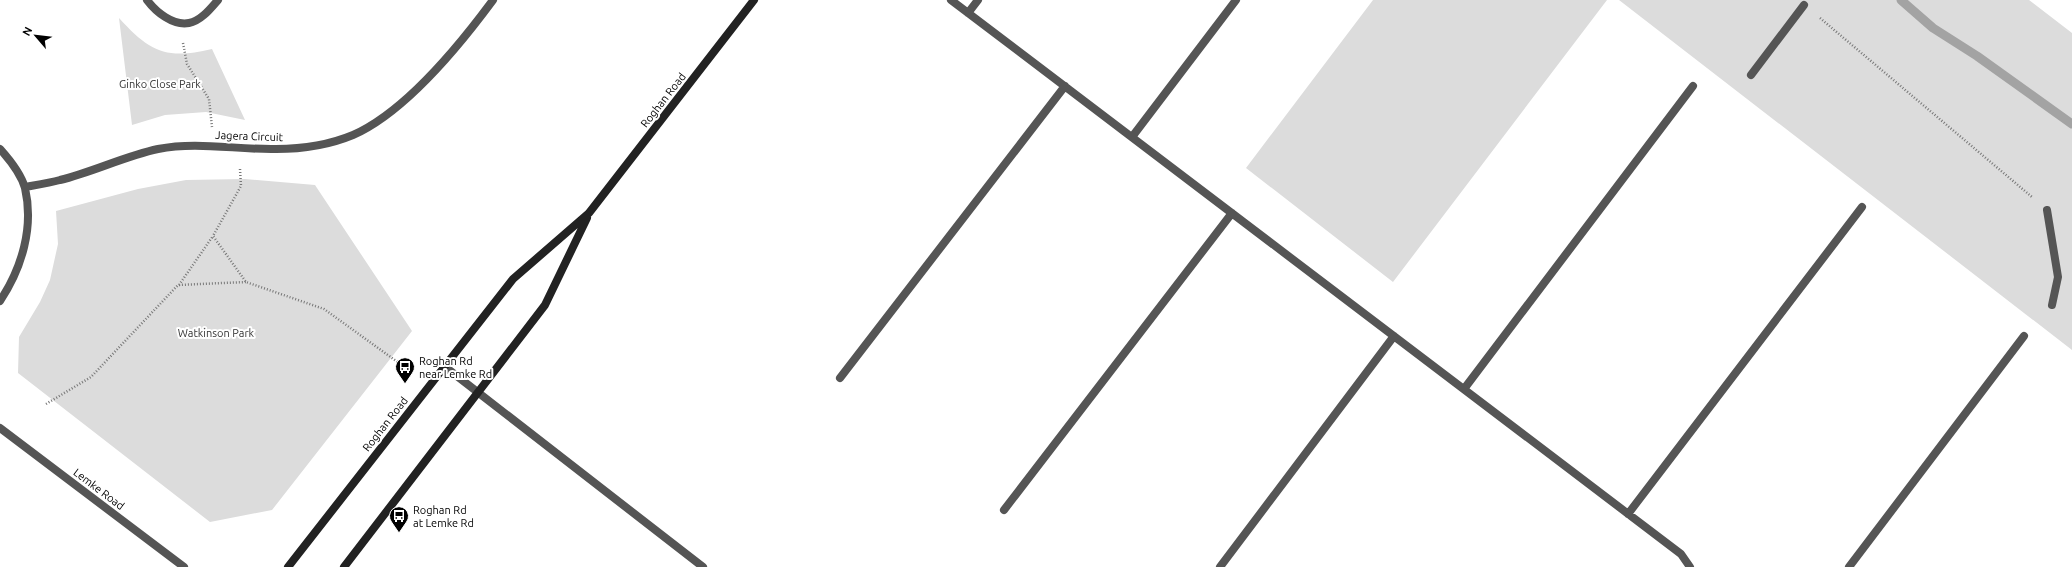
<svg xmlns="http://www.w3.org/2000/svg" width="2072" height="567" font-family="Ubuntu,sans-serif">
	<style>
		.green { fill: #dcdcdc }
		.lines { fill: none; stroke-linecap: round; stroke-linejoin: round }
		.stream { stroke: #a3a3a3; stroke-width: 9 }
		.path { stroke: #777; stroke-width: 2.5; stroke-dasharray: 1 2; stroke-linecap: butt }
		.service { stroke: #555; stroke-width: 8 }
		.minor { stroke: #555; stroke-width: 8 }
		.secondary { stroke: #222; stroke-width: 8 }
		.labels { text-anchor: middle; dominant-baseline: central; stroke-width: 4; stroke-linejoin: round; paint-order: stroke }
		.park-label { font-size: 11px; fill: #333; stroke: #fff }
		.street-label { font-size: 11px; fill: #000; stroke: #fff }
		.poi-label { font-size: 11px; fill: #000; stroke: #fff; text-anchor: start }
	</style>
	<rect width="100%" height="100%" fill="#fff"/>
	<path class="green" d="M1373,0h234l-214,282 -147,-114z
		M1619,0h410l43,33v317z
		M119,18c31,34 47,42 93,31l33,71 -39,-8 -41,3 -33,10z
		M245,179l70,6 97,146 -140,179 -62,12 -192,-149 1,-36 21,-35 10,-22 8,-36 -2,-33 82,-22 48,-9z"/>
	<g class="lines">
		<path class="stream" d="M1901,0l32,28 44,28 95,68"/>
		<path class="path" d="M1820,18l212,179
			M183,43l4,21 22,35 3,28
			M240,169l1,17 -28,50 33,46 78,27 86,62
			M179,285l34,-49
			M46,404l45,-27 87,-92 68,-3"/>
		<path class="service" d="M951,0l730,554 9,13
			M968,13l10,-13
			M1751,75l53,-70
			M1132,137l104,-137
			M2047,210l11,67 -6,28
			M444,366l259,201
			M840,378l225,-292
			M1464,389l229,-303
			M1004,510l228,-297
			M1628,514l234,-307
			M1220,567l174,-231
			M1849,567l175,-231"/>
		<path class="minor" d="M147,0c9,12 26,26 42,23 12,-2 22,-15 29,-23
			M0,149c9,10 21,25 25,39 9,39 -3,80 -25,113
			M25,187c11,-2 24,-4 35,-7 33,-8 65,-24 98,-31 39,-8 79,1 118,0 25,0 53,-4 77,-14 52,-23 106,-89 140,-135
			M0,428l184,139"/>
		<path class="secondary" d="M288,567l225,-288 76,-66 165,-213
			M344,567l201,-262 42,-87"/>
	</g>
	<defs>
		<symbol id="bus-pin" viewBox="-11 -11 22 30"><path d="M0 17L-7.5 6A9.5 9.5 0 1 1 7.5 6Z" fill="#000" stroke="#fff"/><path d="M-5-6H5V4H4V6H2V4H-2V6H-4V4H-5ZM-3.5-4V0h7V-4ZM-3.5 1.2v1.5H-2V1.2ZM2 1.2v1.5H3.5V1.2Z" fill="#fff"/></symbol>
	</defs>
	<g fill-rule="evenodd">
		<use href="#bus-pin" x="394" y="356" width="22" height="30"/>
		<use href="#bus-pin" x="388" y="505" width="22" height="30"/>
	</g>
	<g class="labels">
		<g class="park-label">
			<text x="160" y="84">Ginko Close Park</text>
			<text x="216" y="333">Watkinson Park</text>
		</g>
		<g class="street-label">
			<text transform="translate(663 100) rotate(-52)">Roghan Road</text>
			<text transform="translate(249 136) rotate(2)">Jagera Circuit</text>
			<text transform="translate(385 424) rotate(-52)">Roghan Road</text>
			<text transform="translate(99 489) rotate(37)">Lemke Road</text>
		</g>
		<g class="poi-label">
			<text x="419" y="361">Roghan Rd<tspan x="419" dy="13">near Lemke Rd</tspan></text>
			<text x="413" y="510">Roghan Rd<tspan x="413" dy="13">at Lemke Rd</tspan></text>
		</g>
	</g>
	<g transform="translate(36 36) rotate(298)" stroke="#ffffff" stroke-width="3" paint-order="stroke">
	<path d="M0-3L7 15L0 10L-7 15Z" fill="#000000"/>
	<text y="-6" font-size="11" font-weight="bold" text-anchor="middle" fill="#000000">N</text>
	</g>
</svg>
